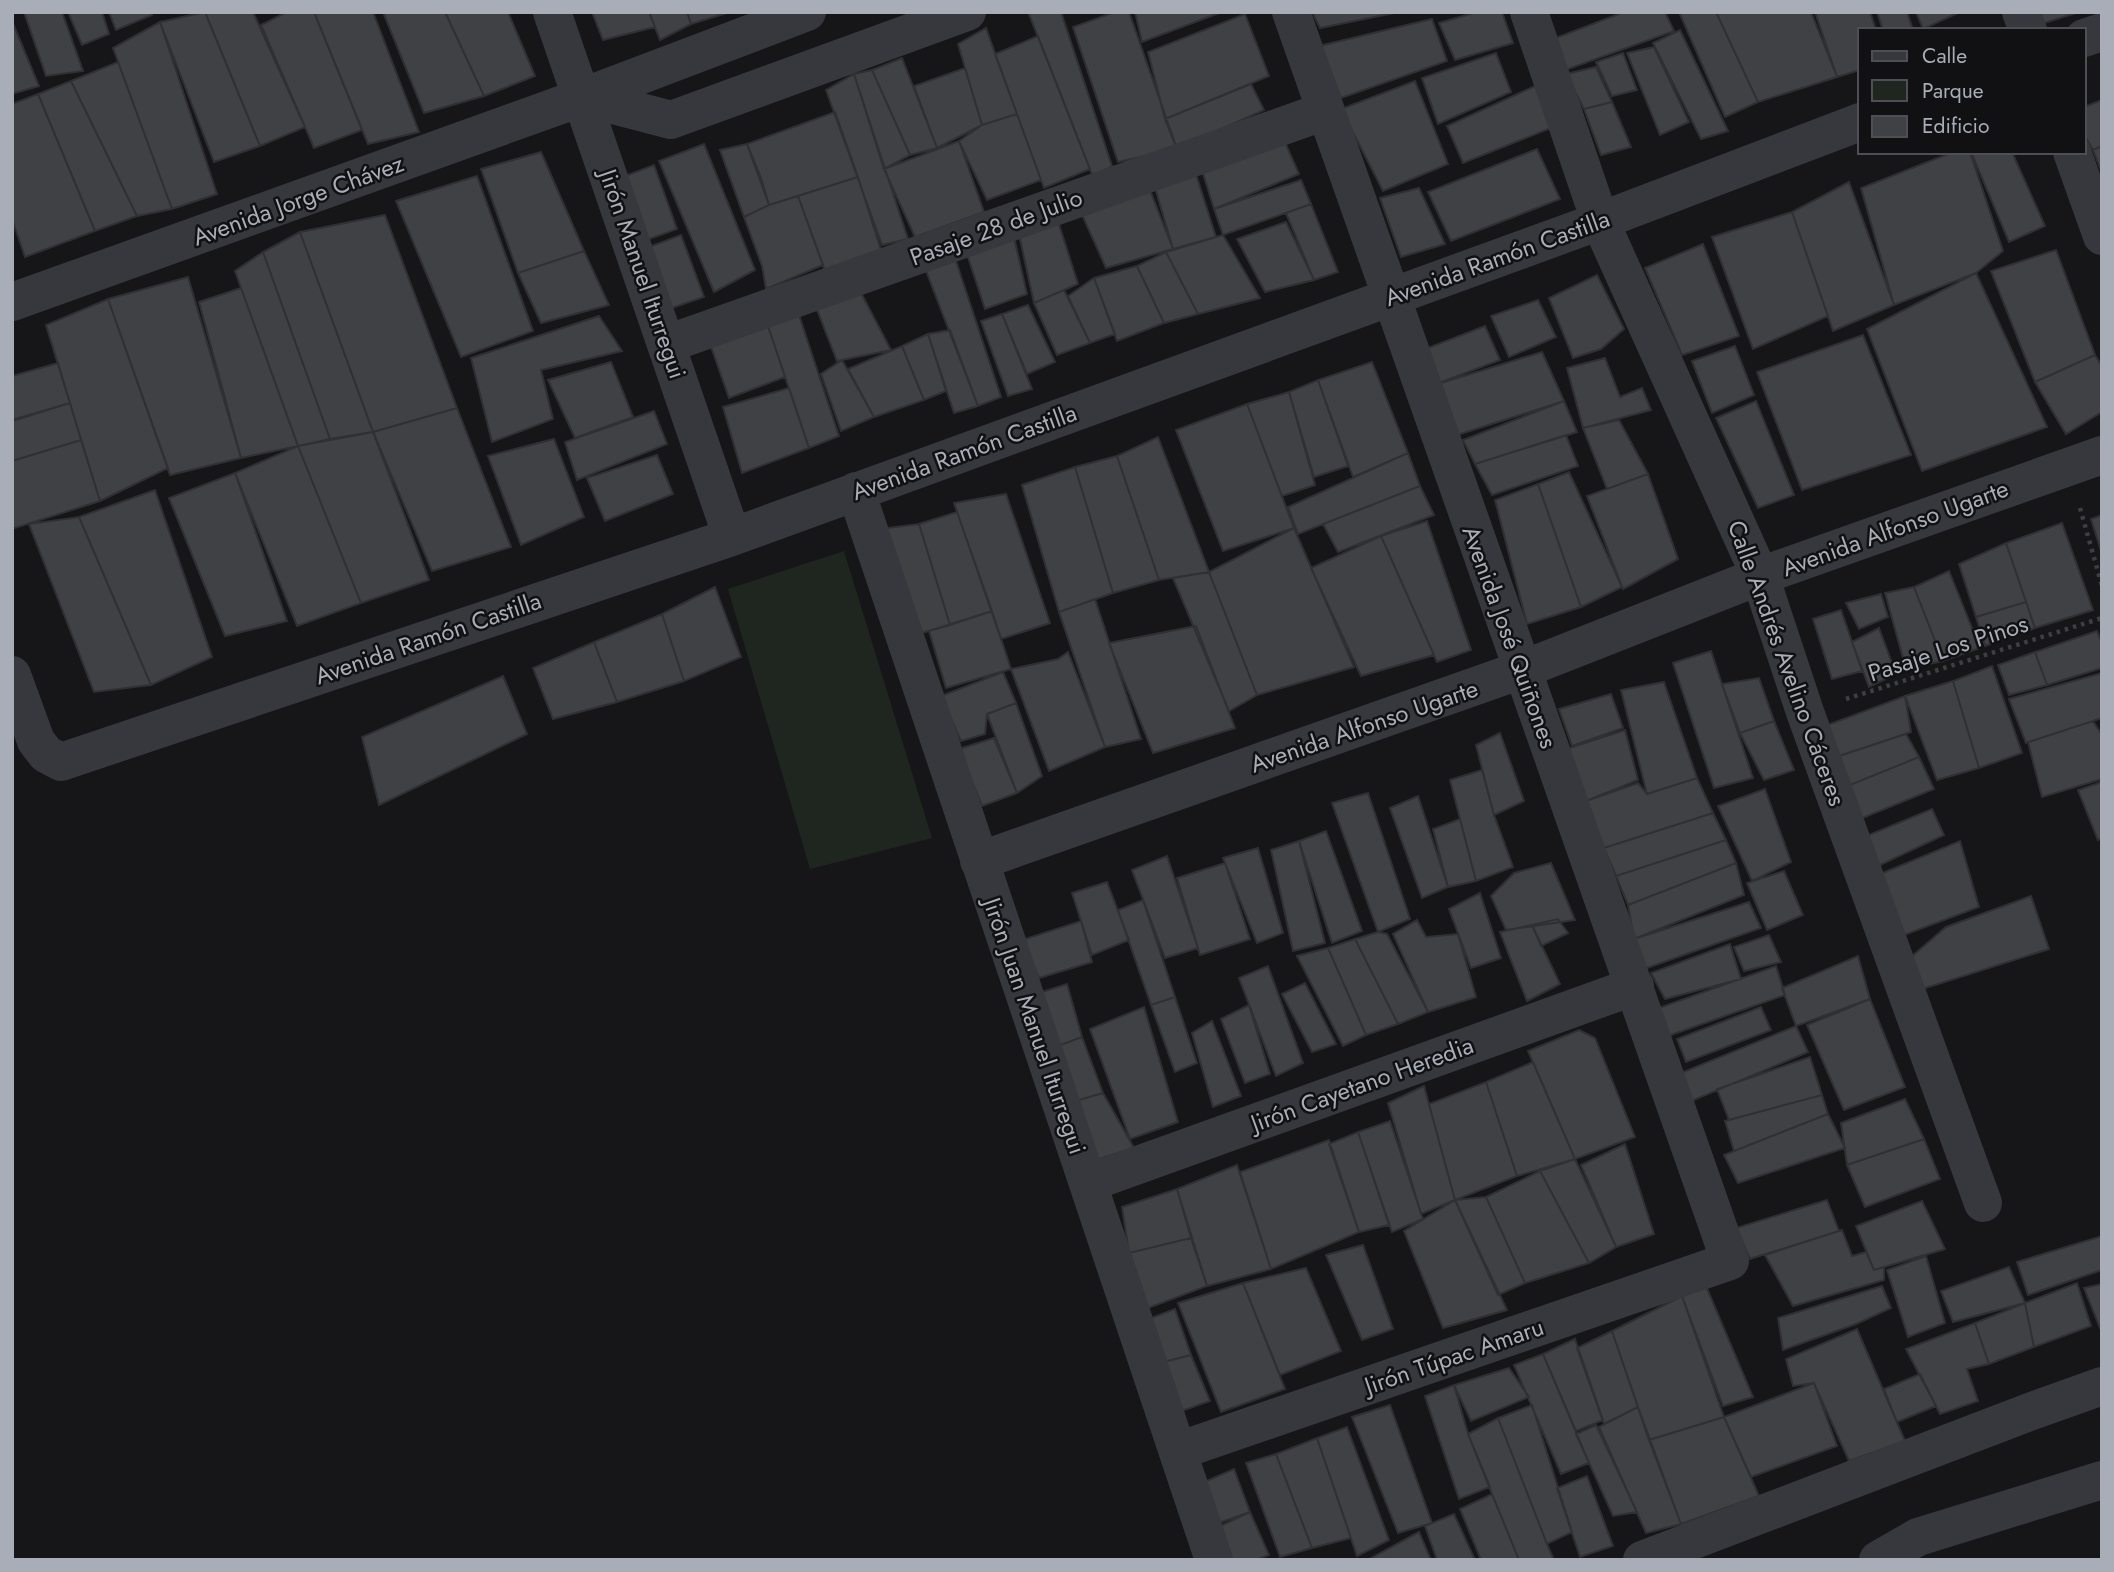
<svg xmlns="http://www.w3.org/2000/svg" width="2114" height="1572" font-family="Jost,sans-serif">
	<style>
		.green { fill: #1e261f }
		.building { fill: #404145; stroke: #303034; stroke-width: 2 }
		.lines { fill: none; stroke-linecap: round; stroke-linejoin: round }
		.path { stroke: #3d3f44; stroke-width: 4.5; stroke-dasharray: 3.5 5; stroke-linecap: butt }
		.minor { stroke: #37383d; stroke-width: 38 }
		.labels { text-anchor: middle; dominant-baseline: central; stroke-width: 5; stroke-linejoin: round; paint-order: stroke }
		.street-label { font-size: 24px; fill: #a8adb8; stroke: #111113 }
	</style>
	<rect width="100%" height="100%" fill="#161618"/>
	<path class="green" d="M844,551l88,287 -122,31 -82,-280z"/>
	<path class="building" d="M24,12h38l21,59 -37,5z
		M68,12h34l7,22 -27,11z
		M109,12h42l1,3 -36,15z
		M205,12h48l52,115 -45,19z
		M205,12l55,134 -46,16 -54,-140z
		M287,12h27l48,118 -48,18 -53,-123z
		M314,12h59l46,120 -51,12z
		M383,12h62l39,84 -60,17z
		M445,12h63l27,64 -51,20z
		M592,12h57l6,15 -52,13z
		M649,12h38l4,12 -31,16z
		M687,12h40v1l-36,11z
		M1034,12h27l51,154 -19,11 -64,-163z
		M1115,12h14l48,137 -59,13 -45,-135z
		M1135,12h87l-80,30z
		M1312,12h87l-79,16z
		M1477,12h25l11,31 -58,17 -16,-37z
		M1624,12h41l9,19 -117,42 -12,-31z
		M1679,12h37l42,90 -33,15z
		M1716,12h95l26,65 -79,25z
		M1815,12h55l6,18h-16v40l-23,7z
		M1877,12h30l6,18h-30z
		M1916,12h44l-37,17z
		M2036,12h43l-41,13z
		M1245,14l24,62 -104,43 -17,-67z
		M1432,19l15,42 -106,37 -22,-52z
		M12,21l27,65 -27,8z
		M160,22l57,172 -45,15 -59,-161z
		M986,28l31,86 -35,11 -24,-81z
		M1680,30l48,101 -27,8 -48,-96z
		M1038,36l52,133 -46,19 -49,-134z
		M1654,47l35,75 -29,13 -33,-82z
		M1496,53l15,39 -73,32 -16,-46z
		M1623,53l14,37 -25,6 -16,-34z
		M902,58l35,90 -27,7 -38,-85z
		M118,62l54,147 -35,7 -66,-135z
		M1596,67l16,35 -28,7 -18,-35z
		M965,68l17,57 -45,23 -23,-62z
		M872,70l38,85 -26,14 -30,-95z
		M854,74l54,165 -26,6 -56,-155z
		M71,81l66,135 -42,15 -57,-137z
		M1415,81l33,83 -65,27 -42,-82z
		M1251,84l13,26 -87,39 -12,-30z
		M1535,86l16,42 -88,35 -16,-37z
		M38,94l57,137 -70,26 -13,-38v-115z
		M2102,100v46l-9,4 -9,-16v-27z
		M1612,102l19,45 -30,8 -17,-46z
		M835,112l23,65 -89,28 -8,-27 -14,-34z
		M1017,114l24,66 -54,20 -28,-59 23,-16z
		M1284,140l15,34 -85,35 -13,-42z
		M959,141l25,71 -69,25 -31,-68z
		M704,144l51,126 -41,22 -55,-131z
		M747,144l22,61 -25,12 -24,-67z
		M2102,146v27l-9,-23z
		M1537,149l23,50 -109,42 -23,-49z
		M541,152l43,99 -66,22 -37,-104z
		M1953,152h17l33,99 -27,22 -82,32 -33,-117z
		M1971,152h41l33,74 -36,16z
		M654,165l23,64 -36,13 -24,-63z
		M1194,168l22,69 -43,12 -20,-68z
		M477,176l56,155 -72,26 -65,-156z
		M858,177l23,73 -56,21 -27,-75z
		M1301,180l10,24 -88,31 -9,-26z
		M1849,182l45,123 -61,26 -41,-119z
		M1148,185l25,64 -67,19 -27,-60z
		M1419,188l26,56 -44,13 -21,-59z
		M798,196l25,69 -57,24 -4,-23 -18,-49 25,-12z
		M1311,204l27,68 -24,8 -28,-67z
		M1792,212l36,104 -75,33 -41,-112z
		M385,215l72,193 -84,24 -73,-200z
		M1057,218l21,66 -44,19 -16,-73z
		M1286,222l28,58 -49,12 -28,-53z
		M300,232l73,200 -43,7 -67,-187z
		M1013,233l14,61 -42,15 -20,-61z
		M681,235l23,62 -38,13 -25,-60z
		M1223,235l37,63 -62,16 -32,-62z
		M1703,244l36,92 -57,19 -37,-87z
		M2056,250l39,105 -60,27 -44,-111z
		M584,251l25,54 -68,18 -23,-50z
		M263,252l67,187 -32,7 -57,-158 -6,-17z
		M1166,252l32,62 -34,9 -27,-57z
		M954,255l47,142 -23,9 -53,-138z
		M1137,266l27,57 -47,18 -23,-63z
		M1976,273l71,154 -125,44 -55,-142z
		M1597,275l27,54 -23,20 -28,9 -24,-60z
		M188,277l53,181 -71,17 -62,-176z
		M1094,278l21,56 -25,9 -22,-47z
		M241,288l57,158 -57,12 -42,-156z
		M1064,290l26,53 -33,12 -23,-52z
		M860,291l31,59 -54,11 -21,-54z
		M108,299l60,169 -68,33 -54,-176z
		M1538,300l18,37 -47,20 -18,-41z
		M1028,305l27,57 -28,12 -25,-60z
		M798,312l41,124 -30,12 -42,-125z
		M1002,314l30,75 -24,7 -27,-75z
		M599,316l23,35 -81,19 12,49 -61,23 -21,-84z
		M767,323l18,54 -56,21 -20,-57z
		M1485,326l15,34 -69,26 -11,-35z
		M950,330l28,76 -24,7 -26,-79z
		M928,334l18,57 -22,9 -22,-54z
		M1863,335l48,120 -109,35 -45,-118z
		M902,346l22,54 -50,17 -26,-48z
		M1735,346l19,49 -42,18 -20,-52z
		M1542,352l22,49 -110,35 -23,-50z
		M2095,355l7,11v46l-36,22 -31,-52z
		M1605,358l15,39 22,-9 9,22 -68,18 -16,-60z
		M842,360l32,57 -33,14 -20,-57z
		M611,362l22,55 -58,21 -27,-58z
		M1372,362l36,91 -55,24 -35,-97z
		M58,363l12,40 -58,17v-44z
		M1318,380l30,86 -34,11 -25,-85z
		M789,388l20,60 -67,25 -19,-66z
		M1289,392l26,93 -33,11 -35,-92z
		M1564,401l13,31 -102,32 -12,-24z
		M1756,401l38,94 -36,13 -42,-90z
		M70,403l11,37 -69,21v-40z
		M1247,404l47,124 -71,23 -47,-121z
		M457,408l54,139 -79,24 -59,-139z
		M654,411l13,33 -90,36 -12,-38z
		M1619,420l29,54 -41,15 -24,-61z
		M373,432l56,148 -68,23 -63,-157z
		M1566,435l12,31 -86,29 -17,-31z
		M1158,437l51,135 -50,8 -42,-124z
		M554,439l30,78 -63,28 -33,-89z
		M81,440l19,61 -88,28v-68z
		M298,446l63,157 -64,23 -62,-153z
		M1408,453l12,33 -122,48 -10,-27z
		M657,455l16,39 -68,27 -18,-43z
		M1117,456l42,124 -46,13 -38,-126z
		M1075,467l38,126 -54,19 -37,-127z
		M1569,472l53,115 -41,20 -43,-123z
		M235,473l52,148 -62,15 -56,-138z
		M1648,474l30,85 -55,30 -36,-93z
		M1538,484l43,123 -54,17 -32,-124z
		M1420,486l14,29 -96,37 -15,-28z
		M155,490l57,167 -61,28 -72,-168z
		M1006,494l44,129 -49,16 -47,-136z
		M957,512l35,99 -42,14 -31,-101z
		M2102,515v39l-11,-35z
		M79,517l72,168 -57,7 -65,-168z
		M1427,521l44,129 -34,12 -56,-126z
		M2062,523l31,87 -58,18 -29,-85z
		M919,524l31,101 -32,9 -31,-106z
		M1294,528l60,139 -97,28 -48,-123z
		M1381,536l53,119 -73,21 -50,-108z
		M2006,543l20,59 -50,15 -17,-53z
		M1949,571l31,77 -37,13 -29,-74z
		M1209,572l48,123 -28,16 -56,-133z
		M715,587l26,70 -57,24 -22,-67z
		M1914,587l29,74 -37,8 -21,-76z
		M1881,594l7,23 -29,12 -13,-26z
		M1095,599l46,140 -36,8 -46,-135z
		M2026,602l9,26 -50,18 -9,-29z
		M1841,610l21,61 -30,8 -19,-60z
		M992,611l19,58 -65,19 -17,-57z
		M662,614l22,67 -67,21 -23,-60z
		M1196,626l39,102 -82,25 -44,-110z
		M1879,628l17,46 -27,13 -17,-45z
		M2097,631l5,12v25l-55,17 -12,-33z
		M594,642l23,60 -64,17 -20,-51z
		M1711,651l42,127 -39,10 -41,-125z
		M1068,652l37,95 -56,24 -38,-102 47,-10z
		M2035,652l12,33 -38,10 -11,-30z
		M1992,666l30,87 -43,15 -26,-87z
		M1003,672l13,31 -29,11 -2,20 -24,7 -20,-45z
		M2102,673v45l-76,25 -17,-44z
		M503,676l24,58 -148,71 -17,-68z
		M1759,678l15,43 -34,12 -18,-49z
		M1953,681l26,87 -42,12 -32,-84z
		M1664,682l33,96 -50,16 -26,-104z
		M1611,694l12,34 -51,18 -13,-37z
		M1905,696l6,36 -75,25 -14,-30z
		M1016,703l26,73 -25,17 -30,-79z
		M1774,721l20,49 -30,10 -24,-47z
		M2093,721l9,14v44l-60,18 -14,-55z
		M1625,730l13,50 -52,21 -17,-53z
		M1500,733l24,68 -30,14 -18,-70z
		M1906,734l13,23 -74,30 -9,-30z
		M994,738l23,55 -35,13 -23,-57z
		M1919,757l15,32 -74,30 -15,-32z
		M1482,770l12,45 19,52 -37,14 -26,-101z
		M1697,778l16,35 -109,35 -18,-47 52,-18 9,11z
		M2102,782v56l-4,2 -20,-50z
		M1765,789l26,73 -39,19 -34,-75z
		M1368,793l42,126 -32,13 -46,-129z
		M1418,796l30,91 -26,11 -32,-90z
		M1932,809l12,26 -66,31 -14,-29z
		M1713,813l13,27 -110,36 -12,-28z
		M1460,819l16,62 -28,6 -15,-58z
		M1326,831l36,100 -30,12 -33,-102z
		M1726,840l10,23 -108,42 -12,-29z
		M1299,841l26,102 -32,8 -22,-101z
		M1960,841l19,66 -75,28 -24,-61z
		M1258,848l25,85 -26,10 -34,-85z
		M1167,856l31,92 -33,10 -33,-88z
		M1225,863l25,76 -50,16 -23,-77z
		M1551,863l24,57 -69,10 -15,-34 23,-23z
		M1736,863l8,32 -110,44 -6,-34z
		M1784,871l19,44 -36,15 -20,-47z
		M1107,882l22,58 -37,15 -20,-62z
		M1480,893l21,65 -30,10 -22,-59z
		M2031,896l18,53 -133,42 -12,-28 42,-36z
		M1143,900l32,97 -24,8 -33,-95z
		M1749,902l12,26 -117,41 -10,-30z
		M1558,919l10,14 -27,13 -9,-21z
		M1417,920l9,17 32,-3 18,63 -48,15 -35,-78z
		M1081,921l11,41 -53,16 -17,-38z
		M1532,925l28,59 -33,17 -27,-69z
		M1378,932l9,2 41,78 -30,12 -43,-85z
		M1769,935l12,27 -37,9 -10,-24z
		M1355,939l43,85 -32,11 -38,-87z
		M1730,944l11,35 -76,20 -14,-26z
		M1328,948l38,87 -23,11 -46,-90z
		M1858,956l12,43 -74,27 -14,-38z
		M1268,966l35,97 -27,13 -37,-98z
		M1776,966l9,29 -117,41 -12,-27z
		M1305,983l31,61 -24,8 -30,-58z
		M1067,984l15,53 -32,12 -14,-55z
		M1175,997l22,66 -22,9 -24,-67z
		M1870,999l35,88 -61,23 -37,-85z
		M1249,1005l21,69 -25,9 -24,-64z
		M1144,1007l34,115 -48,17 -40,-110z
		M1761,1007l10,23 -85,32 -9,-23z
		M1212,1021l29,75 -28,11 -21,-74z
		M1796,1026l12,26 -119,50 -13,-27z
		M1579,1030l16,8 40,99 -60,22 -47,-108z
		M1082,1037l21,56 -31,9 -22,-53z
		M1810,1057l12,38 -93,25 -12,-31z
		M1533,1062l42,97 -58,17 -31,-94z
		M1486,1082l31,94 -62,24 -26,-96z
		M1424,1086l31,114 -34,14 -33,-111z
		M1103,1093l31,55 -38,12 -24,-58z
		M1822,1095l6,19 -94,37 -9,-30z
		M1905,1099l19,40 -77,26 -6,-42z
		M1828,1114l17,34 -107,35 -14,-28z
		M1390,1121l33,98 -31,13 -34,-100z
		M1358,1132l31,93 -30,7 -30,-88z
		M1924,1139l16,40 -75,28 -18,-42z
		M1329,1140l30,92 -88,37 -31,-97z
		M1625,1144l29,90 -38,13 -35,-82z
		M1575,1159l41,88 -27,16 -49,-92z
		M1237,1165l34,104 -64,17 -30,-97z
		M1540,1171l49,92 -64,20 -39,-86z
		M1177,1189l14,49 -62,15 -7,-46z
		M1486,1197l39,86 -27,12 -43,-95z
		M1455,1200l52,110 -64,18 -39,-97z
		M1827,1200l12,31 -89,28 -14,-31z
		M1922,1201l23,48 -71,21 -18,-44z
		M1842,1230l10,26 14,-4 8,18 10,-3v13l-91,26 -28,-51z
		M2102,1236v34l-74,25 -11,-33z
		M1191,1238l16,48 -64,24 -14,-57z
		M1363,1245l30,84 -31,11 -36,-85z
		M1926,1256l19,67 -37,14 -21,-67z
		M2009,1267l16,36 -72,19 -12,-31z
		M1306,1268l35,83 -61,24 -37,-92z
		M1243,1283l42,106 -64,23 -43,-109z
		M2077,1283l14,43 -57,21 -9,-44z
		M2102,1284v43l-2,1 -16,-40z
		M1706,1286l47,111 -30,9 -41,-110z
		M1882,1286l9,22 -35,16 -73,26 -5,-32z
		M1682,1296l42,121 -75,23 -37,-109z
		M2025,1303l9,44 -45,17 -14,-41z
		M1175,1309l16,46 -31,8 -17,-42z
		M1975,1323l14,41 -22,5 11,32 -38,13 -34,-65z
		M1857,1329l48,112 -56,20 -35,-78 -21,3 -7,-27z
		M1612,1331l26,76 -34,17 -27,-76z
		M1575,1339l28,81 -27,11 -33,-77z
		M1543,1354l46,109 -28,11 -47,-109z
		M1191,1355l19,46 -34,12 -16,-50z
		M1509,1368l20,29 -58,24 -17,-36z
		M1920,1374l16,32 -39,16 -13,-33z
		M1814,1383l23,63 -86,31 -27,-60z
		M1454,1385l14,49 22,53 -31,12 -34,-103z
		M1390,1405l42,118 -34,10 -46,-116z
		M1532,1405l40,127 -25,12 -49,-126z
		M1638,1407l43,117 -35,9 -47,-106z
		M1724,1417l35,79 -78,28 -32,-84z
		M1498,1418l49,126 7,16h-35l-27,-66 -24,-60z
		M1596,1425l41,87 -24,4 -37,-82z
		M1347,1427l42,113 -32,16 -40,-118z
		M1317,1438l34,100 -39,10 -36,-94z
		M1276,1454l36,94 -32,9 -34,-94z
		M1234,1469l16,43 -40,14 -15,-40z
		M1587,1476l26,70 -33,11 -23,-69z
		M1492,1494l27,66h-38l-21,-51z
		M1250,1512l19,43 -13,5h-25l-17,-31z
		M1454,1514l21,46h-38l-12,-34z
		M1419,1532l12,28h-60v-2z"/>
	<g class="lines">
		<path class="path" d="M2080,508l22,78
			M1846,699l256,-81"/>
		<path class="minor" d="M552,12l180,525
			M1529,12l71,209 160,355 45,136 178,491
			M2021,12l7,18
			M2084,38l18,-6
			M583,97l88,23 296,-108
			M2072,152l30,84
			M12,302l571,-205 224,-85
			M667,344l658,-233
			M856,491l358,1069
			M12,675l24,66 10,13 15,8 671,-225 868,-316 260,-99
			M979,861l542,-191 239,-94 342,-121
			M1088,1183l547,-197
			M1178,1451l552,-190c-143,-418 -294,-832 -439,-1249
			M1642,1560l390,-149 70,-25
			M1878,1560l40,-23 184,-57"/>
	</g>
	<g class="labels">
		<g class="street-label">
			<text transform="translate(298 200) rotate(-20)">Avenida Jorge Chávez</text>
			<text transform="translate(996 227) rotate(-20)">Pasaje 28 de Julio</text>
			<text transform="translate(1497 258) rotate(-20)">Avenida Ramón Castilla</text>
			<text transform="translate(643 274) rotate(71)">Jirón Manuel Iturregui</text>
			<text transform="translate(964 452) rotate(-20)">Avenida Ramón Castilla</text>
			<text transform="translate(1895 528) rotate(-20)">Avenida Alfonso Ugarte</text>
			<text transform="translate(1510 637) rotate(70)">Avenida José Quiñones</text>
			<text transform="translate(428 638) rotate(-19)">Avenida Ramón Castilla</text>
			<text transform="translate(1948 648) rotate(-18)">Pasaje Los Pinos</text>
			<text transform="translate(1787 663) rotate(70)">Calle Andrés Avelino Cáceres</text>
			<text transform="translate(1364 726) rotate(-19)">Avenida Alfonso Ugarte</text>
			<text transform="translate(1035 1026) rotate(71)">Jirón Juan Manuel Iturregui</text>
			<text transform="translate(1362 1084) rotate(-20)">Jirón Cayetano Heredia</text>
			<text transform="translate(1454 1356) rotate(-19)">Jirón Túpac Amaru</text>
		</g>
	</g>
	<rect width="2114" height="1572" fill="none" stroke="#a8adb8" stroke-width="28"/>
	<rect x="1858" y="28" width="228" height="126" fill="#111113" stroke="#4d4f55" stroke-width="2"/>
	<rect x="1872" y="51" width="35" height="10" fill="#37383d" stroke="#4d4f55" stroke-width="2"/>
	<text x="1922" y="63" font-size="21" fill="#a8adb8">Calle</text>
	<rect x="1872" y="80" width="35" height="21" fill="#1e261f" stroke="#4d4f55" stroke-width="2"/>
	<text x="1922" y="98" font-size="21" fill="#a8adb8">Parque</text>
	<rect x="1872" y="116" width="35" height="21" fill="#404145" stroke="#4d4f55" stroke-width="2"/>
	<text x="1922" y="133" font-size="21" fill="#a8adb8">Edificio</text>
</svg>
